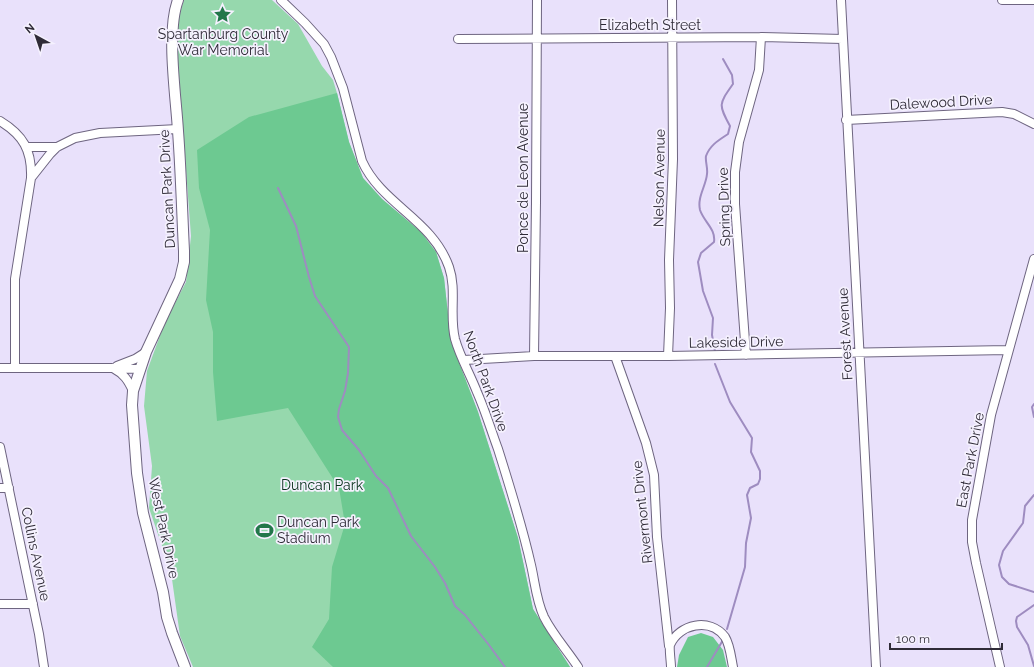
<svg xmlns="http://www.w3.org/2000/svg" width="1034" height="667" font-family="Raleway,sans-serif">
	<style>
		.green { fill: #96d8ad }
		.forest { fill: #6dc991 }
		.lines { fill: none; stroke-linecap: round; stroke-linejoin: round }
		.stream { stroke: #9e8cc0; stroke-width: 2 }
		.minor-casing { stroke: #6e6580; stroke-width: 10 }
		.tertiary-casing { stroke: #6e6580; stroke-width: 12 }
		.minor { stroke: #fff; stroke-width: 8 }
		.tertiary { stroke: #fff; stroke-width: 10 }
		.labels { text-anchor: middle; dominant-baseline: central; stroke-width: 3.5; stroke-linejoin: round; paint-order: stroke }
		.street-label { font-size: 14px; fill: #2f2b37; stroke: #f5f1fe }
		.poi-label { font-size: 14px; fill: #2f2b37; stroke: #f5f1fe }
		.park-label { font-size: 14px; fill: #09321c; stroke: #f5f1fe }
	</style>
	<rect width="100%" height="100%" fill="#e9e1fb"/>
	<path class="green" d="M184,0h88l26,24 24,42 11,14 4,13 12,49 14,36 19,21 39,33 15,20 8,26 7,64 27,70 40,126 15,71 37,58h-377l-13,-31 -9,-64 -22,-64 3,-42 -8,-60 3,-35 18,-49 21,-40 5,-46 -14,-186c0,-18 1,-34 7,-50z"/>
	<path class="forest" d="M337,93l12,49 14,36 19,21 39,33 15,20 8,26 7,64 27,70 40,126 15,71 37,58h-237l-21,-20 17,-28 3,-52 13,-43 -6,-36 -51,-80 -71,13 -4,-49v-40l-7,-32 4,-70 -11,-42 -2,-38 52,-33z
		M701,633l12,4 10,13 4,17h-50l2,-12 9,-18z"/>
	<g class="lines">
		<path class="stream" d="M278,188l18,38 13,51 6,19 34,51 -1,26 -3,18 -6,18 -1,8 4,13 17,20 17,26 12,12 23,48 24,31 10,16 10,23 10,9 24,30 16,22
			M715,351l-3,-16 1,-17 -10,-27 -5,-29 3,-9 13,-11c2,-13 -10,-20 -14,-32 -3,-13 6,-24 7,-36 1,-6 -2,-13 -1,-18 4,-11 13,-16 22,-22l2,-8c-12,-22 -11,-22 3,-42l-1,-9 -9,-16
			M715,364l15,38 22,36 -1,14 9,19v8l-2,5 -8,4 -3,7 4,23 -5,25 -1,24 -18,62
			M1034,404l-2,3 2,10
			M1034,495l-9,11 -2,17 -20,28 -4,14 3,12 7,7 25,8
			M1034,605l-17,12 -1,4 1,6 11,18 6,21
			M707,667l16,-27"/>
		<defs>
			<path id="minor" d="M281,0l24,23 19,21 7,13 12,31 19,73c20,44 70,58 87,106 8,23 0,48 6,72 5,18 15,35 22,53 8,18 14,38 21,57 12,38 24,76 33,116 4,17 5,35 13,52 9,18 23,33 34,50
				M841,0l35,667
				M1002,0h32
				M458,39l303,-2 82,2
				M846,120l156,-8 12,2 20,10
				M0,121c23,14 32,29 31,57
				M26,147h31
				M746,355l-11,-151v-32l4,-30 20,-72 2,-33
				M534,356l2,-154 1,-202
				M615,356l31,87 8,32 3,62 12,109
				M668,356l2,-48 -1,-48 4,-101 -1,-159
				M464,360l70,-4h134l340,-6
				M117,366l18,-7 11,-7
				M15,367v-88l16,-101 19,-24 7,-7 18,-9 25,-5 78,-4
				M0,368h112l28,1
				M113,368c11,6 15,12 20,23
				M0,447l39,187 5,33
				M0,488h9
				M0,604h33
				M671,667c0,-5 -2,-18 -1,-22 9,-21 40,-28 55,-8 5,8 6,20 8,30
				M1000,667l-24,-104 -4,-21v-22l19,-105 43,-156"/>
			<path id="tertiary" d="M178,0c-12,32 -2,96 0,131 3,40 4,80 6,120v11l-4,17 -34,73 -13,39 -1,14 5,68 6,40 20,79 4,25 5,16 13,34"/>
		</defs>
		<use href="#minor" class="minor-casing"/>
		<use href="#tertiary" class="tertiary-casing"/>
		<use href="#minor" class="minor"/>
		<use href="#tertiary" class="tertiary"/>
	</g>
	<defs>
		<symbol id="sight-bare" viewBox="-9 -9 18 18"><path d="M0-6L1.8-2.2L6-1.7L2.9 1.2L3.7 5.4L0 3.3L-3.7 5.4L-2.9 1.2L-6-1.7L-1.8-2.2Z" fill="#22774a" stroke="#f5f1fe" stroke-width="2.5" paint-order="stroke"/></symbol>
		<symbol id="stadium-bare" viewBox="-9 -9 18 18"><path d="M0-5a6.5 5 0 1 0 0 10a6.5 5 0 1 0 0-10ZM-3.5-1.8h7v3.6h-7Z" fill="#22774a" stroke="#f5f1fe" stroke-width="2.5" paint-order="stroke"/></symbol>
	</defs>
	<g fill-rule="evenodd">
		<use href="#sight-bare" x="210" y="2" width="25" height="25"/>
		<use href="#stadium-bare" x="252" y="518" width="25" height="25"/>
	</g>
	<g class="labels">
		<g class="street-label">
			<text x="650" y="25">Elizabeth Street</text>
			<text transform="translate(941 102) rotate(-3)">Dalewood Drive</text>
			<text transform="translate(523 178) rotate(-90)">Ponce de Leon Avenue</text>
			<text transform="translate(659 178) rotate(-89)">Nelson Avenue</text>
			<text transform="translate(167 189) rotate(-93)">Duncan Park Drive</text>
			<text transform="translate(724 207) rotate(-92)">Spring Drive</text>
			<text transform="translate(845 334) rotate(-93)">Forest Avenue</text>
			<text transform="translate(736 342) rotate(-1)">Lakeside Drive</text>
			<text transform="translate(486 381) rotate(70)">North Park Drive</text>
			<text transform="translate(970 460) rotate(-79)">East Park Drive</text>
			<text transform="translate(642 512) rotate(-96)">Rivermont Drive</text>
			<text transform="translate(164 528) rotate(78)">West Park Drive</text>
			<text transform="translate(36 554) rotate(78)">Collins Avenue</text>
		</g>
		<g class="poi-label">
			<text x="223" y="34">Spartanburg County<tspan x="223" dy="16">War Memorial</tspan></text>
			<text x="277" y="522" text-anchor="start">Duncan Park<tspan x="277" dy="16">Stadium</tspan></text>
		</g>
		<g class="park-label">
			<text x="322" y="485">Duncan Park</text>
		</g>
	</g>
	<g transform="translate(36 36) rotate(320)" stroke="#f5f1fe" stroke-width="3" paint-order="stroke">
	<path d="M0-3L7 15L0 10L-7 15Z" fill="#2f2b37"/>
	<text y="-6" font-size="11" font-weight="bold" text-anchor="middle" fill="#2f2b37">N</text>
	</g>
	<path d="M890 643v6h112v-6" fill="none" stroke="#2f2b37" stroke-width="2"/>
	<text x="896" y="643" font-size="12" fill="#2f2b37" stroke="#f5f1fe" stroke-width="3" paint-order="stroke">100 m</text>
</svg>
